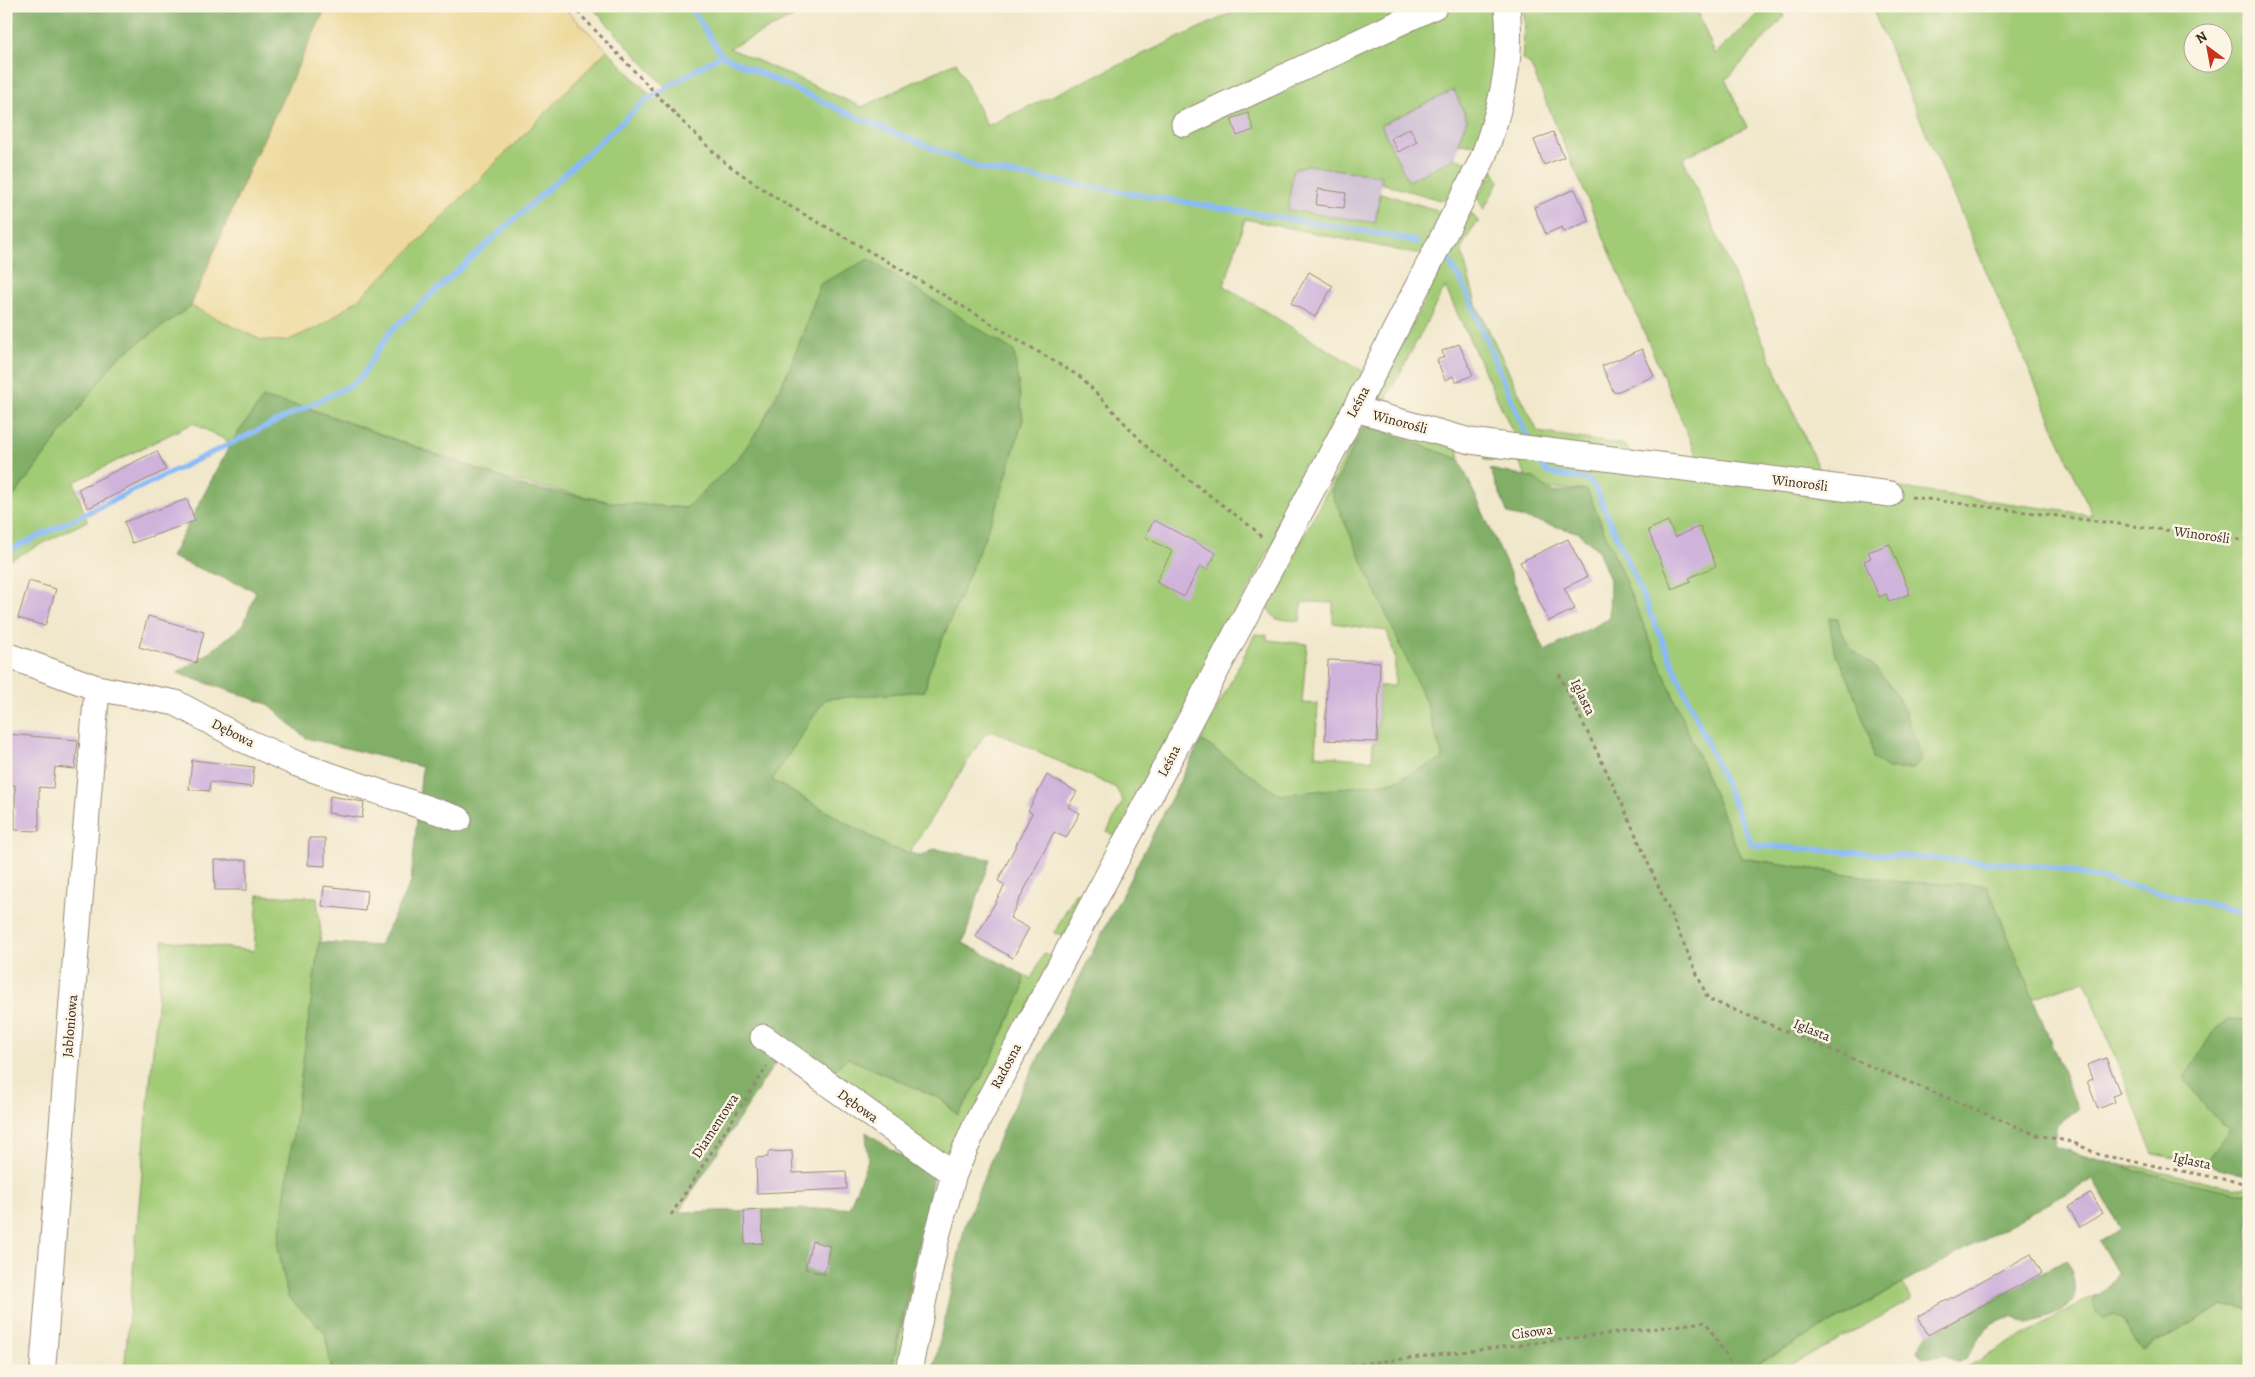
<svg xmlns="http://www.w3.org/2000/svg" width="2255" height="1377" font-family="Alegreya,serif">
	<style>
		.industrial { fill: #ccbed4 }
		.green { fill: #a2cb76; stroke: #6e7a4a; fill-rule: evenodd }
		.forest { fill: #81af67; stroke: #5e6c42 }
		.sand { fill: #eeda9e; stroke: #94825e }
		.lines { fill: none; stroke-linecap: round; stroke-linejoin: round }
		.stream { stroke: #89baf6; stroke-width: 5.5 }
		.building { fill: #cfb3db }
		.minor-casing { stroke: #968975; stroke-width: 27 }
		.path { stroke: #968975; stroke-width: 3; stroke-dasharray: 4 4; stroke-linecap: butt }
		.minor { stroke: #fff; stroke-width: 25 }
		.labels { text-anchor: middle; dominant-baseline: central; stroke-width: 5; stroke-linejoin: round; paint-order: stroke }
		.street-label { font-size: 14px; fill: #3b2a1e; stroke: #fcf5e5 }
	</style>
	<rect width="100%" height="100%" fill="#fcf5e5"/>
	<filter id="ink" filterUnits="userSpaceOnUse"><feTurbulence type="fractalNoise" baseFrequency=".02" numOctaves="2"/><feDisplacementMap in="SourceGraphic" scale="10" xChannelSelector="R" yChannelSelector="G"/><feConvolveMatrix kernelMatrix="1 2 1 2 8 2 1 2 1" color-interpolation-filters="sRGB"/></filter>
	<filter id="wash" filterUnits="userSpaceOnUse"><feTurbulence type="fractalNoise" baseFrequency=".0096" numOctaves="4" result="noise"/><feDisplacementMap in="SourceGraphic" scale="20" xChannelSelector="R" yChannelSelector="G"/><feGaussianBlur stdDeviation="1.12" result="paint"/><feColorMatrix in="noise" values="0 0 0 0 0 0 0 0 0 0 0 0 0 0 0 0 0 1.4 0 .05"/><feComposite in="paint" operator="in"/></filter>
	<g filter="url(#wash)">
		<rect width="100%" height="100%" fill="#f1e8cc"/>
		<path class="industrial" d="M1454,90l13,29 -12,39 -47,23 -27,-56z
			M1307,165l75,11 -6,48 -88,-14 5,-40z"/>
		<path class="green" d="M591,6h226l-88,42 133,59 94,-45 31,64 260,-120h252v64l-21,75 -20,-2 9,-24 -13,-29 -73,35 27,56 47,-23 14,5 -17,36 -12,1 -59,-17 1,-7 -75,-11 -14,5 -5,40 87,13 5,-30 57,17 7,5 -22,40 -177,-36 -21,67 139,85 -245,468 -11,-7 16,-31 -7,-13 -122,-57 -9,3 -76,119 -20,-6 -117,-67 53,-81 100,-8 3,-17 69,-167 26,-88 -203,-134 -24,69 -49,99 -61,55 -75,-6 -102,-22 -201,-72 -45,-10 -32,45 -38,-20 -119,59 13,39 -81,41v-55l110,-148 75,-53 70,34 25,1 35,-15 36,-26 40,-37 210,-213 48,50 12,-11z
			M1522,6h173l20,48 52,-48h13l4,11 -58,63 21,47 -64,31 139,319 270,38 -221,-509h378v1099l-44,59 -52,-10 -68,-174 -52,18 -46,-113 -87,-3 -159,-24 -154,-368 -56,-2 -12,-27 -35,-1 1,-10 32,-9 -72,-154 -58,111 5,15 -17,-7 -1,-7 96,-187 9,10 -4,2 -14,25 15,55 62,128 81,12 7,2 4,8 69,7 -169,-397 -8,-5 3,-38zM2192,32h30v30h-30z
			M1494,170l5,11 -15,28 -7,-11z
			M1365,425l71,11 23,13v10l-32,-10v256l16,54 -50,23 -113,14 -79,-56 54,-106 12,1v5l40,4 -5,59 16,1 -3,51 57,5 1,-18h4l2,-56h16v-29l-8,-26 -54,-8v-20l-31,-1 -2,19 -24,-2 -10,-12 94,-178z
			M1076,892l12,6 -21,40 -13,-5z
			M258,895l59,2 4,37 -43,312 10,51 37,35 7,39h-208l39,-431 91,11z
			M1044,953l8,4 -100,209 -123,-90 18,-19 94,42 17,16 26,-42 38,-81 2,-17 7,4z
			M2118,1166h18l100,22h13v6l-50,-8z
			M912,1283l5,8 -17,80h-9z
			M1903,1284l8,16 -130,71h-37z
			M2097,1294l-5,6 30,19 20,32 80,-45 27,3v62h-289z"/>
		<path class="forest" d="M6,6h321l-73,153 -63,147 -75,53 -110,148z
			M869,259l145,92 9,68 -26,88 -69,167 -3,17 -100,8 -53,81 117,67 32,9 14,-7 55,10 -27,84 61,32 -2,17 -38,81 -26,42 -17,-16 -94,-41 -18,18 -52,-16 -98,152 170,-4 19,-48 -2,-28 67,45 -42,194h-559l-7,-39 -37,-35 -10,-51 41,-304 60,4 32,-64 11,-115 -116,-29 -38,-34 -91,-31 32,-20 35,-29 12,-33 -85,-34 60,-114 32,-45 45,10 214,78 89,16 75,6c18,-18 39,-35 55,-54 39,-50 59,-111 79,-170z
			M1365,425l94,34 86,192 64,-32 1,-39 -12,-30 -21,-18 -69,-18 -18,-45 44,9 19,14 34,-2 154,368 159,24 87,3 91,224 -20,15 -4,22c64,21 129,37 195,48v115l-27,-3 -80,45 -20,-32 -8,-4 -11,5 -7,-8 -4,-12c8,-11 21,-14 25,-28l-18,-31 22,-12 -28,-50 -349,192h-811l32,-146 41,-104 195,-381 79,55 113,-13 50,-23 -16,-54 -96,-213z
			M1829,618l9,1 3,12 10,18 24,18 21,27 10,21 16,43 -9,11h-25l-15,-11 -3,-20 -22,-60 -14,-28z
			M2229,1019l20,1v156l-44,-12 25,-34 -22,-19 -24,-33 29,-46z
			M2066,1260c7,8 8,14 9,25 3,26 -26,32 -47,38l-16,-7c-10,3 -21,6 -28,14 -11,12 -17,44 -39,25l-23,3 -5,-7 11,-16z"/>
		<path class="sand" d="M327,6h235l45,44 -210,213 -40,37 -36,26 -35,15 -25,-1 -70,-34 63,-147z"/>
		<g class="lines">
			<path class="stream" d="M690,6l31,49
				M1447,258l16,26 64,153
				M1538,460l10,13 40,7 7,7 157,358 300,22 197,47
				M6,552l352,-170 32,-50 256,-232 75,-45 126,58 135,56 404,66 31,7"/>
		</g>
		<g id="blocks">
			<path class="building" d="M1248,113l6,17 -17,6 -6,-17z
				M1410,128l7,14 -19,10 -7,-14z
				M1553,132l11,25 -20,8 -10,-25z
				M1318,189l28,4 -2,15 -28,-3z
				M1575,189l14,32 -25,11 -2,-5 -16,7 -12,-27z
				M1309,272l24,14 -18,31 -24,-14z
				M1459,344l14,31 -17,7 -3,-6 -8,4 -8,-20 7,-3 -2,-6z
				M1642,349l12,27 -40,17 -12,-27z
				M157,451l9,19 -78,38 -10,-19z
				M187,499l8,22 -63,22 -8,-21z
				M1154,520l62,33 -9,17 -7,-4 -16,31 -28,-15 16,-31 -27,-14z
				M1668,521l7,16 25,-11 16,40 -27,12 2,3 -19,8 -24,-59z
				M1568,539l19,38 -23,11 11,21 -26,12 -29,-59z
				M1890,544l20,50 -21,8 -3,-8 -7,3 -15,-36 7,-3 -3,-6z
				M29,581l27,8 -11,37 -27,-8z
				M148,616l56,16 -8,31 -57,-16z
				M1328,660l52,2 -3,80 -52,-2z
				M6,734l72,6 -3,29 -20,-2 -2,21 -14,-1v44l-24,-1v-45h-9z
				M192,760l62,7 -2,20 -42,-5 -1,9 -20,-2z
				M1047,775l30,17 -9,15 12,6 -14,25 -12,-6 -44,86 19,10 -16,30 -37,-21 29,-52 -7,-4 34,-68 -4,-2z
				M330,796l34,6 -2,16 -34,-5z
				M309,838h16v28l-17,-1z
				M214,860h33v30h-32z
				M324,886l43,5 -2,20 -43,-5z
				M2106,1058l14,35 -7,3 2,6 -17,7 -11,-28 5,-2 -5,-14z
				M792,1151l1,22 53,-2 1,18 -90,4 -1,-35 12,-1v-5z
				M2091,1193l12,20 -23,14 -12,-20z
				M762,1210l1,33 -18,1 -1,-33z
				M812,1241l18,5 -6,28 -19,-5z
				M2031,1254l11,19 -114,62 -10,-19z"/>
		</g>
	</g>
	<g filter="url(#ink)">
		<use href="#blocks" fill-opacity="0" stroke="#968975" stroke-width="1"/>
		<g class="lines">
			<defs>
				<path id="minor" d="M1184,124l251,-118
					M1355,409l115,32 420,53
					M6,655l91,33 79,15 66,36 55,25 162,55
					M763,1037l191,137
					M43,1364l54,-676
					M909,1371l28,-135 17,-62 24,-54 377,-711 127,-249c19,-52 31,-98 25,-154"/>
			</defs>
			<use href="#minor" class="minor-casing"/>
			<path class="path" d="M572,6l112,117 40,39 55,38 118,67 185,111 68,72 104,79 9,10
				M1911,497l338,44
				M1559,674l60,123 89,202 329,136 35,7 28,13 149,29
				M671,1215l96,-149
				M1304,1371l402,-49 29,49"/>
			<use href="#minor" class="minor"/>
		</g>
	</g>
	<g class="labels">
		<g class="street-label">
			<text transform="translate(1358 402) rotate(-62)">Leśna</text>
			<text transform="translate(1400 422) rotate(15)">Winorośli</text>
			<text transform="translate(1800 483) rotate(7)">Winorośli</text>
			<text transform="translate(2202 535) rotate(8)">Winorośli</text>
			<text transform="translate(1583 697) rotate(64)">Iglasta</text>
			<text transform="translate(233 733) rotate(27)">Dębowa</text>
			<text transform="translate(1169 761) rotate(-63)">Leśna</text>
			<text transform="translate(70 1026) rotate(-85)">Jabłoniowa</text>
			<text transform="translate(1812 1030) rotate(22)">Iglasta</text>
			<text transform="translate(1006 1066) rotate(-62)">Radosna</text>
			<text transform="translate(858 1106) rotate(36)">Dębowa</text>
			<text transform="translate(715 1126) rotate(-57)">Diamentowa</text>
			<text transform="translate(2192 1161) rotate(12)">Iglasta</text>
			<text transform="translate(1532 1332) rotate(-7)">Cisowa</text>
		</g>
	</g>
	<rect width="2255" height="1377" fill="none" stroke="#fcf5e5" stroke-width="25"/>
	<g transform="translate(2208 48) rotate(328)"><circle r="24" fill="#fcf5e5" stroke="#afa495"/>
	<path d="M0-4L9 19L0 12L-9 19Z" fill="#c8321e"/>
	<text y="-8" font-size="14" font-weight="bold" text-anchor="middle" fill="#3b2a1e">N</text>
	</g>
</svg>
